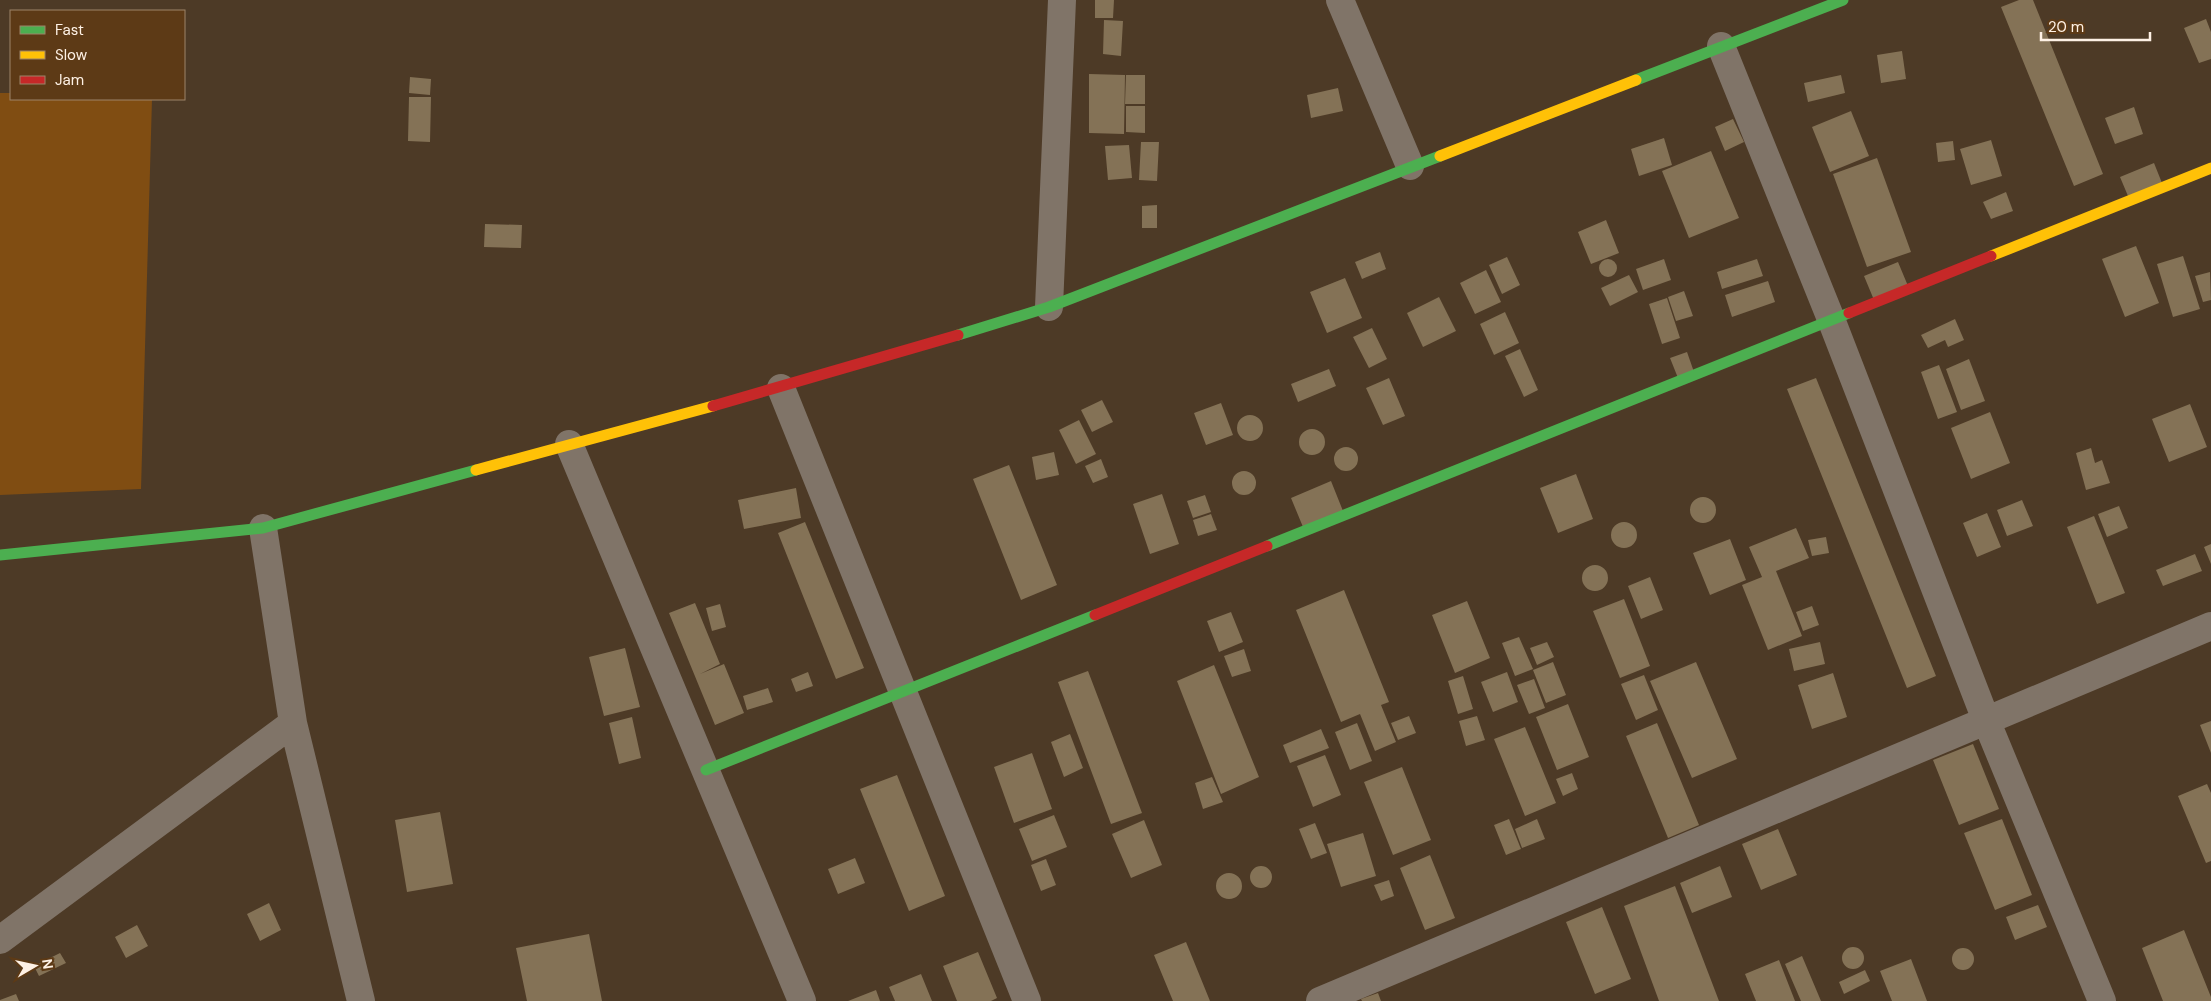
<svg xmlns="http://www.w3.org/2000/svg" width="2211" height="1001" font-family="'DM Sans',sans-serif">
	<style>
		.green { fill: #804d12 }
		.building { fill: #847256 }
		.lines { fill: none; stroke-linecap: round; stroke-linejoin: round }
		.street { stroke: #807468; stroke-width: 28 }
		.fast { stroke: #4caf50; stroke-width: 11 }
		.slow { stroke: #ffc107; stroke-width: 11 }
		.jam { stroke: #c62828; stroke-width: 11 }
	</style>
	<rect width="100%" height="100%" fill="#4d3a26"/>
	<path class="green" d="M0,93h11v6h141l-11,390 -141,6z"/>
	<path class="building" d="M1095,0h19l-1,18h-18z
		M2019,0h14l70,174 -29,12 -73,-179z
		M2206,19l5,13v27l-12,4 -15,-35z
		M1104,20l19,1 -2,35 -18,-2z
		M1902,51l4,28 -25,4 -4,-28z
		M1089,74l36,1 -1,59 -35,-1z
		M1126,75h19v29h-20z
		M1841,75l4,18 -37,9 -4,-19z
		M410,77l21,2 -1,16 -21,-2z
		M1338,88l5,23 -32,7 -4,-23z
		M409,97h22l-1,45 -22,-1z
		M1126,106h19v27l-19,-1z
		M2134,107l9,27 -28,10 -10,-26z
		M1851,111l18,45 -39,16 -18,-45z
		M1733,119l11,23 -19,9 -10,-24z
		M1664,138l8,27 -33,11 -8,-27z
		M1991,140l11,36 -31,9 -11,-36z
		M1953,141l2,19 -17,2 -2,-19z
		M1141,142h18l-2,39 -18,-1z
		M1129,145l3,33 -24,2 -3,-34z
		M1711,151l28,67 -50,20 -27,-67z
		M1877,158l34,94 -44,15 -34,-93z
		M2154,163l8,20 -34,13 -8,-19z
		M2006,192l7,19 -22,8 -8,-17z
		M1157,205v23h-15v-22z
		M1606,220l13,33 -28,11 -13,-32z
		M485,224l37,1 -1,23 -37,-1z
		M2136,246l23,57 -34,14 -23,-58z
		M1380,252l6,17 -24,10 -7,-17z
		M2183,256l17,53 -27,8 -16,-53z
		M1507,257l13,28 -18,9 -13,-29z
		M1664,259l7,21 -28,10 -7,-21z
		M1757,259l6,17 -41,13 -5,-17z
		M1599 268a9 9 0 1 1 18 0a9 9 0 1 1-18 0Z
		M1898,262l10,24 -34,14 -10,-24z
		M1486,270l15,32 -26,12 -15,-31z
		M2210,272l1,28 -8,2 -8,-26z
		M1629,275l9,17 -28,14 -9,-18z
		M1345,278l17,40 -35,15 -17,-41z
		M1768,281l7,21 -43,15 -7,-22z
		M1684,291l9,25 -17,5 -8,-24z
		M1439,297l17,34 -33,16 -16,-34z
		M1667,298l13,40 -18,6 -13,-40z
		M1505,312l14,31 -25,12 -14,-31z
		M1955,319l9,21 -16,7 -3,-7 -17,8 -7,-13z
		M1372,328l15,31 -18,9 -16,-31z
		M1520,349l18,41 -14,7 -19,-41z
		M1687,352l7,20 -16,6 -8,-20z
		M1969,359l16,42 -24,9 -15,-41z
		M1939,365l18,47 -19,7 -17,-47z
		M1329,369l7,17 -38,16 -7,-18z
		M1389,378l16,38 -22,9 -17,-37z
		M1816,378l120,298 -29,12 -120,-299z
		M1102,400l11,22 -21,10 -11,-22z
		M1221,403l12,32 -27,10 -12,-32z
		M2190,404l17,43 -38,15 -17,-43z
		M1990,412l20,51 -39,16 -20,-51z
		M1237 428a13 13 0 1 1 26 0a13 13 0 1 1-26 0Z
		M1079,420l17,34 -20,10 -17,-34z
		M1299 442a13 13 0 1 1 26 0a13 13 0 1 1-26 0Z
		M1334 459a12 12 0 1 1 24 0a12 12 0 1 1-24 0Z
		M2091,448l4,15 7,-3 8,23 -24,7 -10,-37z
		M1054,452l5,23 -23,5 -4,-23z
		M1101,459l7,18 -15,6 -8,-17z
		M1009,465l48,120 -36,15 -48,-121z
		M1232 483a12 12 0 1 1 24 0a12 12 0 1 1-24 0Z
		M1576,474l17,45 -35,14 -18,-45z
		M1331,481l12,30 -40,16 -12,-29z
		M796,488l5,30 -57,11 -6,-29z
		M1162,494l17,50 -29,10 -17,-50z
		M1205,495l6,17 -18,6 -6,-17z
		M1690 510a13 13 0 1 1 26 0a13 13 0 1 1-26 0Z
		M2022,500l11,26 -26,10 -10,-26z
		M2119,506l9,22 -21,9 -9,-23z
		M1987,513l14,34 -24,10 -14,-34z
		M1211,514l6,16 -19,6 -5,-16z
		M2094,516l31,77 -28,11 -30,-77z
		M1611 535a13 13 0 1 1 26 0a13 13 0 1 1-26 0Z
		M805,522l59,146 -28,11 -58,-146z
		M1796,528l13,30 -33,13 26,65 -34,14 -26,-65 20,-8 -13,-30z
		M1826,537l3,16 -17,3 -4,-16z
		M1730,539l16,41 -36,15 -17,-42z
		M2211,544v20l-7,-17z
		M2195,554l7,17 -39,15 -7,-16z
		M1582 578a13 13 0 1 1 26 0a13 13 0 1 1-26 0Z
		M1650,577l13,33 -22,9 -13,-33z
		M1344,590l45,112 -8,3 15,37 -21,9 -15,-37 -19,8 -45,-112z
		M1624,599l26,67 -30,12 -27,-67z
		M1467,601l23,57 -35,15 -23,-58z
		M695,603l25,61 -20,10 24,-10 20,49 -29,12 -46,-112z
		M720,604l6,23 -14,4 -6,-23z
		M1812,606l7,19 -16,6 -7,-19z
		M1231,612l12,30 -24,10 -12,-31z
		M1519,637l14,32 -18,7 -13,-33z
		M1547,642l7,15 -17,8 -7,-17z
		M1820,642l5,22 -31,7 -5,-22z
		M625,648l15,59 -36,9 -15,-59z
		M1244,649l7,22 -19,6 -8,-21z
		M1553,662l13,33 -20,8 -13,-33z
		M1696,662l41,97 -45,19 -42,-97z
		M1214,665l45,112 -38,17 -44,-113z
		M1088,671l54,142 -31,11 -53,-142z
		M808,672l5,14 -17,6 -5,-13z
		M1507,672l11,30 -25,10 -12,-30z
		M1833,673l14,44 -35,12 -14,-44z
		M1644,675l14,35 -22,10 -15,-36z
		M1463,676l10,33 -15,5 -10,-33z
		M1534,679l11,29 -16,6 -12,-29z
		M768,688l5,14 -26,8 -4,-14z
		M1568,704l21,53 -32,13 -21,-53z
		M1409,716l7,17 -18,7 -7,-17z
		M1477,716l8,24 -19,6 -7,-25z
		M632,717l9,41 -22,6 -10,-41z
		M2211,721v32l-11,-28z
		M1357,723l15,38 -22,9 -15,-38z
		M1657,723l42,102 -31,13 -42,-102z
		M1525,727l31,76 -31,13 -31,-77z
		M1321,729l8,19 -39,15 -7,-18z
		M1070,734l13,34 -19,9 -13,-35z
		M1973,744l26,65 -40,16 -26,-65z
		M1032,753l20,56 -38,14 -20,-56z
		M1325,755l16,40 -28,12 -16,-41z
		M1402,767l29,73 -38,15 -29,-73z
		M1572,773l6,16 -15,7 -7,-17z
		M897,775l48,121 -36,15 -49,-122z
		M1212,777l11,25 -20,7 -8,-26z
		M2207,784l4,9v68l-5,2 -28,-67z
		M440,812l13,72 -46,8 -12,-72z
		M1054,815l13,32 -35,14 -13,-32z
		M1509,819l12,30 -15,6 -12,-30z
		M1537,819l8,20 -23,9 -7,-19z
		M2002,819l30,76 -37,15 -31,-77z
		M1144,820l18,45 -31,13 -19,-44z
		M1315,823l12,30 -16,6 -12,-30z
		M1778,829l19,46 -36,15 -19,-46z
		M1363,833l13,43 -35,11 -14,-43z
		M1430,855l25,63 -30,12 -25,-62z
		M855,858l10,25 -27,11 -10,-25z
		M1046,859l10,26 -15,6 -10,-26z
		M1720,866l12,31 -40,16 -12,-30z
		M1250 877a11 11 0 1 1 22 0a11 11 0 1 1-22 0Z
		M1216 886a13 13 0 1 1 26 0a13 13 0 1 1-26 0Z
		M1389,880l5,16 -13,5 -7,-16z
		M1675,886l44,115h-60l-35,-95z
		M269,903l12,27 -21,11 -13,-27z
		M2038,905l9,22 -32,13 -9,-23z
		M1602,907l29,72 -36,15 -29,-72z
		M137,925l11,21 -22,12 -11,-21z
		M2184,930l27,67v4h-48l-21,-53z
		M589,934l13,67h-75l-11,-53z
		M1186,942l24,59h-37l-19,-46z
		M1842 958a11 11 0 1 1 22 0a11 11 0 1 1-22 0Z
		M1952 959a11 11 0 1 1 22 0a11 11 0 1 1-22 0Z
		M978,952l19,46 -6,3h-34l-14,-35z
		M60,953l6,10 -27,13 -5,-10z
		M1802,956l19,45h-20l-16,-37z
		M1911,959l16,42h-35l-12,-30z
		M1779,960l16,41h-39l-11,-27z
		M1865,970l5,11 -26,13 -5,-12z
		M921,974l11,27h-37l-6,-14z
		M876,990l4,11h-32z
		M1378,993l3,8h-19l-1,-2z
		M16,994l3,7h-19v-1z"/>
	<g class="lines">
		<path class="street" d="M1340,0l70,166
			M1721,46l110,273 155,401 116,281
			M1049,307l13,-307
			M781,388l246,613
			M569,444l233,557
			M263,528l30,195 68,278
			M0,940l293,-217
			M1320,1001l891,-375"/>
		<path class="fast" d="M1636,80l207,-80
			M958,335l91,-28 391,-151
			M1267,546l582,-233
			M0,555l263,-27 213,-58
			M706,770l389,-155"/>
		<path class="slow" d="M1440,156l196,-76
			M1991,256l220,-88
			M476,470l237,-64"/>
		<path class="jam" d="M1849,313l142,-57
			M713,406l245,-71
			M1095,615l172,-69"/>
	</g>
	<rect x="10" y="10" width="175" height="90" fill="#5d3a16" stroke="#9d8369"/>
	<rect x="20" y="26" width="25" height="8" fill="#4caf50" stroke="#9d8369"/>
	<text x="55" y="35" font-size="15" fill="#fef1e5">Fast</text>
	<rect x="20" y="51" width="25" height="8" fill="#ffc107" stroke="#9d8369"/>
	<text x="55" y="60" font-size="15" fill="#fef1e5">Slow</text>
	<rect x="20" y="76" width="25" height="8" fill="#c62828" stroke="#9d8369"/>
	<text x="55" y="85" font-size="15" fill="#fef1e5">Jam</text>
	<g transform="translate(35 966) rotate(81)" stroke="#5d3a16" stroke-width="4" paint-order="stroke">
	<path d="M0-4L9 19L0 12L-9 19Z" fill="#fef1e5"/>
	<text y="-8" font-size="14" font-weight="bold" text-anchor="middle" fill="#fef1e5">N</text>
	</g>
	<path d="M2041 32v8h109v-8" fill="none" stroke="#fef1e5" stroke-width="2.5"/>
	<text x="2048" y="32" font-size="15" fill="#fef1e5" stroke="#5d3a16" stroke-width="4" paint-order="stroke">20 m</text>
</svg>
